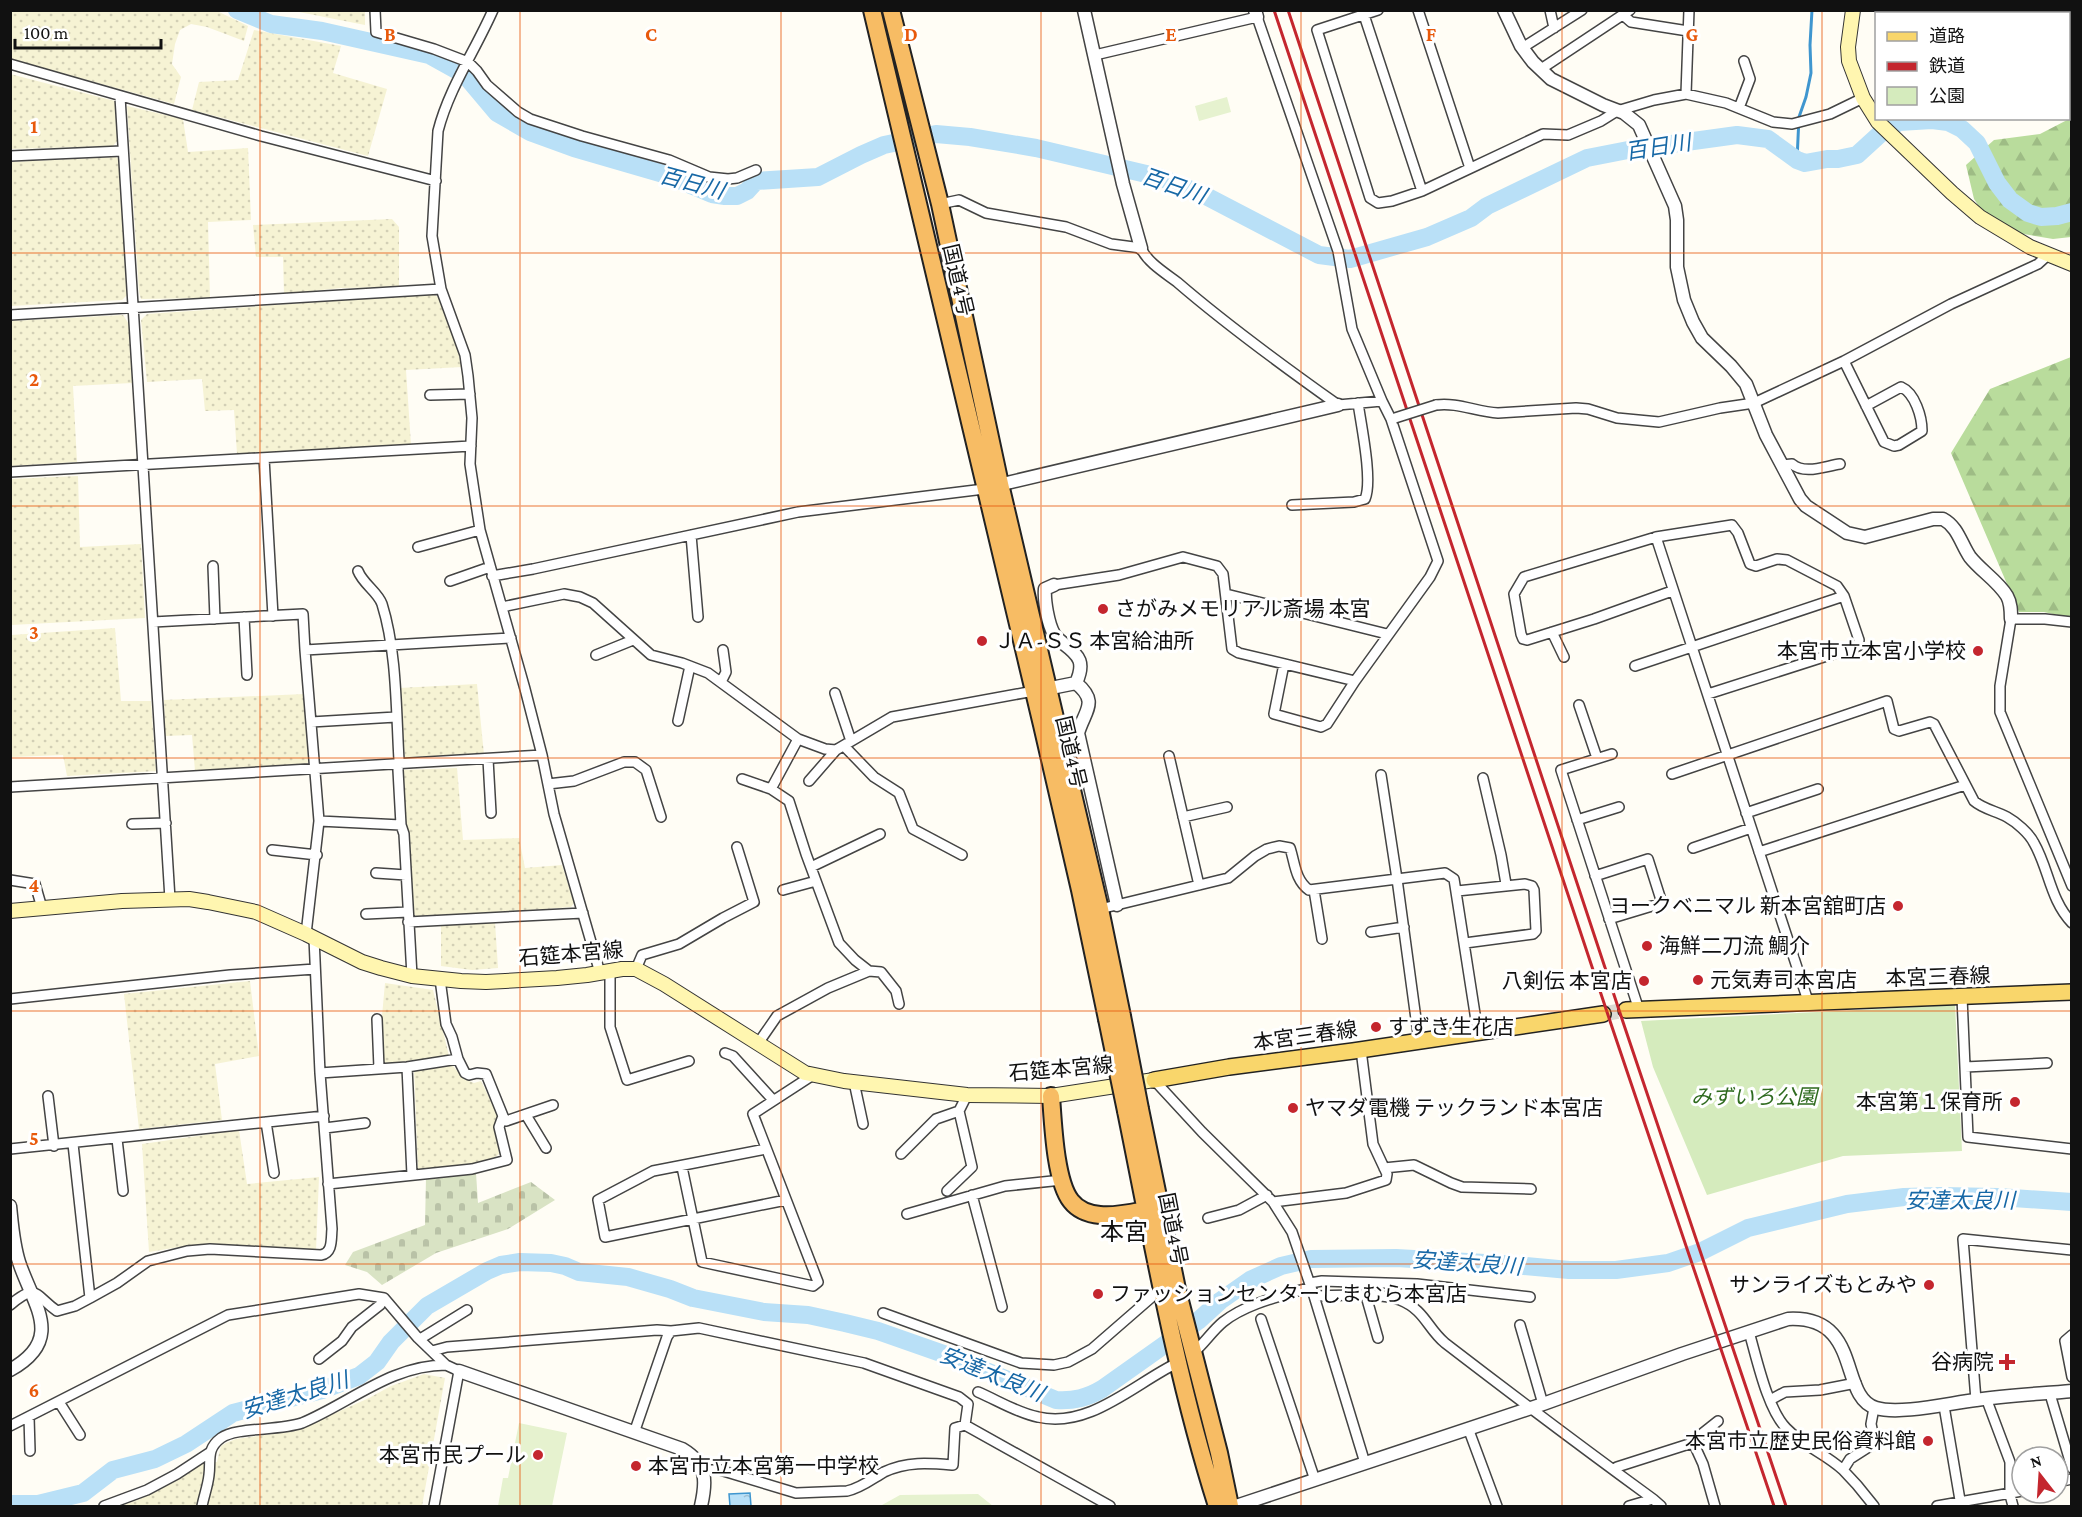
<svg xmlns="http://www.w3.org/2000/svg" width="2082" height="1517" font-family="'Crimson Pro','Noto Sans JP',serif">
	<style>
		.farmland { fill: url(#farmland-dots) }
		.forest { fill: url(#forest-firs) }
		.cemetery { fill: url(#cemetery-stones) }
		.park { fill: #d5ebbd }
		.pitch { fill: #e6f2cf }
		.water { fill: url(#water-ripples); stroke: #3f96cf; stroke-width: 1.5 }
		.lines { fill: none; stroke-linecap: round; stroke-linejoin: round }
		.stream { stroke: #3f96cf; stroke-width: 3 }
		.river { stroke: #b9e0f7; stroke-width: 18 }
		.primary-tunnel { stroke: #dbdad3; stroke-width: 15; stroke-dasharray: 15 8; stroke-linecap: butt }
		.minor-casing { stroke: #444; stroke-width: 12 }
		.tertiary-casing { stroke: #444; stroke-width: 15 }
		.secondary-casing { stroke: #333; stroke-width: 16 }
		.primary-casing { stroke: #222; stroke-width: 18 }
		.trunk-casing { stroke: #222; stroke-width: 20 }
		.minor { stroke: #fff; stroke-width: 9 }
		.tertiary { stroke: #fff; stroke-width: 12 }
		.secondary { stroke: #fff6b0; stroke-width: 14 }
		.primary { stroke: #f9d66b; stroke-width: 15 }
		.trunk { stroke: #f7bc64; stroke-width: 16 }
		.rail { stroke: #c4262e; stroke-width: 3 }
		.minor-bridge-casing { stroke: #444; stroke-width: 12; stroke-linecap: butt }
		.trunk-bridge-casing { stroke: #222; stroke-width: 20; stroke-linecap: butt }
		.minor-bridge { stroke: #fff; stroke-width: 9 }
		.trunk-bridge { stroke: #f7bc64; stroke-width: 16 }
		.grid { fill: none; stroke: #e8590c; stroke-width: 1.5; stroke-opacity: 0.55 }
		.poi-dot { fill: #c4262e; stroke: #fff; stroke-width: 2 }
		.labels { text-anchor: middle; dominant-baseline: central; stroke-width: 6; stroke-linejoin: round; paint-order: stroke }
		.street-label { font-size: 21px; fill: #111; stroke: #fff }
		.poi-label { font-size: 21px; fill: #111; stroke: #fff; text-anchor: start }
		.park-label { font-size: 21px; font-style: italic; fill: #2f6b1f; stroke: #fff }
		.water-label { font-size: 22px; font-style: italic; fill: #1768a6; stroke: #fff }
		.quarter-label { font-size: 24px; fill: #111; stroke: #fff }
		.grid-label { font-size: 20px; text-anchor: middle; font-weight: bold; fill: #e8590c; stroke: #fff; stroke-width: 6; stroke-linejoin: round; paint-order: stroke }
	</style>
	<defs>
		<pattern id="farmland-dots" width="8" height="8" patternUnits="userSpaceOnUse" patternTransform="scale(1.5)"><rect width="8" height="8" fill="#f6f3d4"/><path d="M2 2h.1M6 6h.1" fill="none" stroke="#d2cfb5" stroke-width="1.8" stroke-linecap="round"/></pattern>
		<pattern id="forest-firs" width="22" height="20" patternUnits="userSpaceOnUse" patternTransform="scale(1.5)"><rect width="22" height="20" fill="#b9dc9c"/><path d="M5 1l3.5 6h-7zM16 11l3.5 6h-7z" fill="#9ebc85"/></pattern>
		<pattern id="cemetery-stones" width="16" height="16" patternUnits="userSpaceOnUse" patternTransform="scale(1.5)"><rect width="16" height="16" fill="#d9e3c4"/><path d="M2 7V4a2 2 0 0 1 4 0v3zM10 15v-3a2 2 0 0 1 4 0v3z" fill="#b9c2a7"/></pattern>
		<pattern id="water-ripples" width="26" height="14" patternUnits="userSpaceOnUse" patternTransform="scale(1.5)"><rect width="26" height="14" fill="#b9e0f7"/><path d="M2 4q2-2 4 0t4 0M15 11q2-2 4 0t4 0" fill="none" stroke="#9ebfd3"/></pattern>
	</defs>
	<rect width="100%" height="100%" fill="#fffdf5"/>
	<path class="farmland" d="M10,11h207l31,15 -4,15 -37,-14 -16,-3 -11,6 -5,14 -3,20 9,13 -7,27 -163,-45z
		M294,11h71v14z
		M254,30l87,16 -8,27 54,16 -19,67 -176,-46 7,-28 39,-2z
		M10,74l105,27 3,39 -5,6 -102,3z
		M127,106l56,13 5,33 60,-4 3,72 -43,2 2,76 -69,1 -2,-7z
		M115,157l4,2 8,136 -5,5 -111,6v-144z
		M392,219l7,8v60l-58,1 -57,6 -1,-37h-27l-3,-32z
		M433,294l11,7 18,66 -56,3 5,75 -174,9 -3,-44 -29,1 -3,-32 -55,3 -6,-62 6,-6z
		M123,315l6,9 3,59 -59,3 4,76 -66,4v-145z
		M78,476l2,71 61,-3 4,74 -134,7v-146z
		M115,628l6,73h30l5,70 -89,5 -4,-21 -52,2v-122z
		M477,684l7,71 -79,2 -6,-69z
		M304,694l4,69 -2,3 -111,5 -3,-36 -27,1 -1,-36z
		M457,768l6,72 56,-2 6,30 37,-3 12,38 -3,4 -159,12 -10,-149z
		M495,922l3,46 -26,2 -31,-4v-41z
		M250,981l9,75 -44,8 7,56 -83,9 -15,-135z
		M385,983l48,7 16,66 -65,8 -2,-48z
		M452,1065l12,14 10,4 7,-2 18,37 -4,8 4,28 -6,5 -21,6 -54,4 -4,-101z
		M239,1130l8,54 72,-7 -3,74 -80,-5 -45,-1 -42,7 -7,-108z
		M424,1374l21,4 -23,128h-302l20,-7 49,-26 10,-10 18,-1 4,-16 5,-3 10,-4 59,-8 74,-33 22,-12z"/>
	<path class="forest" d="M2071,118v119l-18,2 -59,-10 -20,-30 -8,-34 28,-25 46,-6z
		M2071,357v261l-27,-6h-25l-68,-159 39,-64z"/>
	<path class="cemetery" d="M476,1173l2,30 53,-21 24,18 -47,29 -72,24 -54,32 -15,-13 -22,-7 8,-13 72,-27 1,-47z"/>
	<path class="park" d="M1955,1005l7,146 -119,5 -136,39 -54,-128 -12,-46z"/>
	<path class="pitch" d="M1227,97l4,15 -32,9 -4,-15z
		M519,1423l48,10 -15,73h-54l5,-28h5z
		M978,1494l15,12h-118l7,-1 18,-10z"/>
	<path class="water" d="M750,1493l1,13h-21l-1,-12z"/>
	<g class="lines">
		<path class="stream" d="M1797,160l2,-43 7,-20 5,-24 -1,-28 2,-35"/>
		<path class="river" d="M237,10l34,14 51,7 107,24 36,20 32,38 33,19 44,16 93,27 45,19 13,2h12l10,-5 9,-10 62,-4 43,-22 23,-10 52,-11 34,3 66,11 123,29 45,18 115,60 31,4 77,-22 44,-19 16,-12 100,-48 41,-8 109,-15 31,4 29,21 8,3 22,-4h11l19,-4 23,-21 19,-12 33,-2 16,2 14,7 15,14 20,40 13,17 18,13 13,4 16,-1 15,-4
			M10,1504h28l45,-11 30,-23 42,-11 31,-15 47,-31 89,-23 37,-14 18,-14 14,-20 36,-36 60,-35 14,-6 19,-3 31,1 14,3 14,6 49,5 42,12 23,9 71,14 44,3 37,8 33,8 77,27 101,42c18,1 31,-2 46,-11l96,-68 22,-20 30,-21 31,-14 30,-7 85,-1 107,6 66,6h47l52,-7 32,-11 48,-24 99,-24 57,-7 36,-1 59,1 73,5"/>
		<path class="primary-tunnel" d="M1603,1014l23,-4"/>
		<defs>
			<path id="minor" d="M375,10l1,22 58,17 34,13 9,9 10,14 31,27 12,7 52,17 87,24 40,17 19,2 9,-1 19,-8
				M493,10c-18,41 -44,78 -55,121l-6,105 9,53 24,66 3,21 4,42 -2,46 10,66 45,159 17,66 12,59 46,159
				M1378,10l-61,20 53,168 8,5 14,-2 30,-10 121,-57 25,1 33,-14 16,-10 37,-11 32,-6 40,9 47,19 19,2 38,-10 33,-16
				M1418,10l52,158
				M1550,10l4,18
				M1364,15l58,176
				M1623,15l8,7 57,9
				M1522,48l60,-38
				M1095,55l162,-38 81,234 14,78 30,72
				M10,64l251,72 175,45
				M1541,69l89,-59
				M1686,94l3,-84
				M120,97l50,802
				M1739,108l11,-29 -6,-18
				M10,156l112,-5
				M940,204l19,-4 27,13 80,14 45,17 30,4c6,14 24,25 36,34 51,44 106,84 161,123l44,-4 9,18 4,-1
				M10,315l431,-26
				M1844,361l40,81 10,4 5,-1 23,-14c0,-14 -7,-38 -21,-44l-35,19
				M430,395l40,-1
				M1436,405c21,-3 41,7 62,8l78,-5 12,1 29,9 42,4 61,-14 34,-5 90,-42 107,-57 87,-40 11,-10
				M264,458l9,158
				M1782,465l10,-1c13,11 33,2 48,0
				M10,472l461,-26
				M1292,505l62,-3 11,-3c8,-18 -4,-75 -7,-96
				M691,535l7,82
				M1656,537l76,-12 6,8 12,31 6,2 21,-7 10,1 50,26 7,10
				M418,547l62,-17
				M213,566l2,53
				M358,571c5,13 20,21 24,33 15,48 14,106 17,156l-1,10 3,55
				M492,576l41,-7 265,-57 186,-23
				M450,581l40,-14
				M1054,585l65,-10 64,-18 34,9 6,8 9,75 7,4 116,28 75,-104 8,-16 -47,-142
				M1672,591l-78,28 -67,21 -4,-1 -2,-5 -7,-40 10,-17 132,-40 153,467
				M1226,594l161,40
				M502,607l62,-13 16,3 13,6 58,52 31,8 26,10 90,66 27,10 11,1 56,-33 142,-26
				M244,617l3,58
				M153,622l150,-8 2,36 206,-12
				M2072,622l-27,-3h-34l-11,67v26l72,174
				M1552,632l12,25
				M305,650l14,171 -13,113
				M596,655l37,-15
				M1284,664l-10,50 47,13 6,-3 28,-43
				M1635,666l209,-70 15,44 -1,6 -150,48
				M721,682l5,-10 -3,-22
				M835,693l16,48
				M1579,705l18,53
				M678,721l12,-55
				M311,722l85,-5
				M844,746l30,31 25,16 14,36 49,26
				M1612,754l-51,16 78,240
				M1169,756l30,129
				M488,759l3,54
				M1672,774l215,-73 7,28 5,2 31,-9 4,2 40,77c9,8 22,10 33,16 9,5 22,16 27,26 15,26 16,57 38,80
				M1381,775l16,104 48,-6 9,6 24,154
				M1483,778l18,77 5,29
				M742,779l29,10
				M809,781l27,-31
				M548,784l26,-3 50,-19h11l11,8 15,47
				M10,787l532,-32
				M1746,813l72,-24
				M1183,817l44,-10
				M1577,820l42,-13
				M319,821l82,4 3,9 8,142
				M132,824l34,-1
				M1693,848l58,-20
				M272,850l45,5
				M1759,852l206,-67
				M811,867l69,-33
				M376,873l30,2
				M1595,876l53,-17 14,44 -53,16
				M10,880l25,4 7,24
				M783,890l33,-9
				M1314,890l8,49
				M1457,891l68,-7 7,2 2,4 2,41 -3,3 -68,9
				M1100,909l128,-31 27,-22 12,-7 12,-3 11,2c5,15 5,32 19,42l88,-11 22,162
				M366,914l42,-2
				M408,922l175,-9
				M1371,932l33,-5
				M636,969l6,-14 37,-11 44,-26 31,-16 -17,-55
				M610,971v56l17,53 62,-19
				M869,971l12,1 15,19 3,13
				M1962,997l6,140 104,12
				M10,999l220,-24 85,-6
				M377,1019l2,49
				M759,1042l18,-26 51,-28 41,-17 -14,-11 -16,-17 -33,-89 -17,-53 -18,-12 27,-50
				M725,1053l8,3 40,44
				M458,1059l7,14 4,2 8,-2 9,1 17,42 3,5 47,-16
				M407,1067l5,108
				M1965,1067l82,-4
				M320,1073l87,-6 51,-8 -6,-22 -6,-13 -6,-45
				M1154,1080l48,52 71,70 19,30 22,64 51,167
				M854,1082l9,42
				M48,1096l6,50
				M526,1115l20,33
				M266,1122l8,51
				M325,1128l40,-5
				M117,1139l6,52
				M10,1149l314,-33
				M766,1149l-113,22 -55,29 7,37 181,-37
				M901,1154l35,-35 23,-8 8,-16
				M682,1167l20,95 111,24 5,-4 -65,-168 60,-39
				M1384,1168l30,-3 37,18 11,4 69,2
				M328,1184l144,-15 35,-9 -8,-33 4,-11
				M947,1191l25,-24 -13,-56
				M972,1195l30,112
				M1273,1202l73,-9 40,-13 1,-6 -14,-30 -12,-94
				M907,1214l98,-28 57,-6
				M1208,1218l31,-8 28,-15
				M1310,1283l12,-2 95,3 113,13
				M1314,1296c21,0 68,-4 86,4 25,10 27,28 45,43 69,53 138,105 208,156l8,7
				M1366,1296l12,42
				M90,1298l27,-15 31,-22 39,-10 23,-2 111,6c12,-2 10,-16 11,-26l-12,-156 -6,-135
				M10,1305c28,-23 24,-10 47,6l18,-5 15,-8 -17,-154
				M883,1313l138,50 33,2 14,-3 24,-13 69,-60
				M1261,1319l54,161
				M1520,1325l23,79
				M1749,1332c8,27 18,76 37,96 17,18 40,26 57,42l7,-11 25,-16 -4,-19 3,-16
				M2072,1335l-7,6 7,36
				M420,1339l47,-29
				M432,1351l15,-4 210,-17 14,1
				M1193,1353c11,-9 19,-22 30,-31 24,-19 59,-26 88,-35
				M319,1359l23,-18 10,-14 28,-22 4,-7
				M978,1392c19,8 39,21 60,25 51,12 96,-33 139,-54
				M2050,1394l22,74
				M1986,1398l24,64v33l3,11
				M1770,1400l15,-8 35,-2 36,-7
				M1976,1400l-13,-161 109,11
				M59,1402l21,33
				M1944,1406l17,100
				M29,1417l1,34
				M10,1426l218,-111 131,-21 25,4 34,40 28,27 13,6 -25,135
				M1468,1428l29,78
				M634,1433l33,-96 4,-6 28,-3 165,35 95,34 9,7 -3,21 145,81
				M1693,1442l10,22 12,42
				M703,1470h17l76,23 51,-2c14,-3 25,-12 37,-19 23,-11 45,-9 69,-7l2,-37 10,-3
				M1614,1470l3,-3 72,-23 29,-23
				M1843,1470l14,15 17,21
				M2058,1482l14,-3
				M104,1506l43,-16 30,-16 32,-21
				M202,1506c2,-10 6,-21 7,-31 2,-15 -3,-26 12,-37 15,-11 58,-7 81,-15 48,-20 89,-58 144,-58
				M1629,1506l24,-7
				M1937,1506l85,-15"/>
			<path id="tertiary" d="M1084,10l39,174 18,64
				M1255,10l2,7
				M1504,10l17,36 12,16 18,17 52,26 21,8 15,12 36,81 2,14v47l7,33 9,22 9,16 29,28 15,18 20,51 34,64 6,7 41,27 18,4 68,-18h10c15,8 18,25 27,38 11,14 28,24 37,39 4,7 4,15 4,23
				M994,486l344,-81
				M1076,683c23,19 9,27 2,50l39,172
				M1041,690l35,-7c9,-20 4,-27 -12,-39 -3,-3 -8,-6 -10,-10 -6,-10 -10,-34 -9,-45l9,-4
				M10,1206c2,19 3,37 9,56 14,43 47,77 -9,108
				M459,1371l223,78c25,15 25,31 19,57
				M1236,1506l307,-102 139,-50 106,-35c75,-4 50,78 88,89 24,7 74,-5 100,-8 31,-5 64,-6 96,-9"/>
			<path id="secondary" d="M1853,10l-5,37 1,14 14,37 15,24 74,71 28,24 50,30 42,17
				M10,911l112,-10 67,-2 19,3 48,10 50,22 56,28 19,6 31,8 49,5 25,1 71,-4 30,-3 35,-6h14l28,15 141,89 39,8 123,14 84,1 103,-16"/>
			<path id="primary" d="M1626,1010l446,-18
				M1154,1080l75,-13 124,-16 250,-37"/>
			<path id="trunk" d="M872,10l170,715 38,165 27,129
				M891,10l49,194 60,280 100,425 22,107
				M1051,1096c2,26 4,85 20,105 7,9 18,13 29,14 18,2 38,-4 56,-7
				M1140,1109l37,180 42,164 11,53
				M1126,1111c27,133 50,266 91,395"/>
		</defs>
		<use href="#minor" class="minor-casing"/>
		<use href="#tertiary" class="tertiary-casing"/>
		<use href="#secondary" class="secondary-casing"/>
		<use href="#primary" class="primary-casing"/>
		<use href="#trunk" class="trunk-casing"/>
		<use href="#minor" class="minor"/>
		<use href="#tertiary" class="tertiary"/>
		<use href="#secondary" class="secondary"/>
		<use href="#primary" class="primary"/>
		<use href="#trunk" class="trunk"/>
		<path class="rail" d="M1274,10l337,1014 163,482
			M1288,10l335,1012 163,484"/>
		<defs>
			<path id="minor-bridge" d="M1395,418l41,-13"/>
			<path id="trunk-bridge" d="M1122,1016l18,93
				M1107,1019l19,92"/>
		</defs>
		<use href="#minor-bridge" class="minor-bridge-casing"/>
		<use href="#trunk-bridge" class="trunk-bridge-casing"/>
		<use href="#minor-bridge" class="minor-bridge"/>
		<use href="#trunk-bridge" class="trunk-bridge"/>
	</g>
	<path class="grid" d="M260,10v1496M520,10v1496M781,10v1496M1041,10v1496M1301,10v1496M1562,10v1496M1822,10v1496M10,253h2062M10,506h2062M10,758h2062M10,1011h2062M10,1264h2062"/>
	<g class="poi-dot">
		<circle cx="1103" cy="609" r="6"/>
		<circle cx="982" cy="641" r="6"/>
		<circle cx="1978" cy="651" r="6"/>
		<circle cx="1898" cy="906" r="6"/>
		<circle cx="1647" cy="946" r="6"/>
		<circle cx="1698" cy="980" r="6"/>
		<circle cx="1644" cy="981" r="6"/>
		<circle cx="1376" cy="1027" r="6"/>
		<circle cx="2015" cy="1102" r="6"/>
		<circle cx="1293" cy="1108" r="6"/>
		<circle cx="1929" cy="1285" r="6"/>
		<circle cx="1098" cy="1294" r="6"/>
		<path d="M2004 1353h6v6h6v6h-6v6h-6v-6h-6v-6h6z"/>
		<circle cx="1928" cy="1441" r="6"/>
		<circle cx="538" cy="1455" r="6"/>
		<circle cx="636" cy="1466" r="6"/>
	</g>
	<g class="labels">
		<g class="street-label">
			<text transform="translate(958 280) rotate(77)">国道4号</text>
			<text transform="translate(1071 752) rotate(77)">国道4号</text>
			<text transform="translate(571 954) rotate(-5)">石筵本宮線</text>
			<text transform="translate(1938 977) rotate(-2)">本宮三春線</text>
			<text transform="translate(1305 1036) rotate(-8)">本宮三春線</text>
			<text transform="translate(1061 1069) rotate(-5)">石筵本宮線</text>
			<text transform="translate(1173 1229) rotate(79)">国道4号</text>
		</g>
		<g class="poi-label">
			<text x="1115" y="609">さがみメモリアル斎場 本宮</text>
			<text x="994" y="641">ＪＡ-ＳＳ 本宮給油所</text>
			<text x="1966" y="651" text-anchor="end">本宮市立本宮小学校</text>
			<text x="1886" y="906" text-anchor="end">ヨークベニマル 新本宮舘町店</text>
			<text x="1659" y="946">海鮮二刀流 鯛介</text>
			<text x="1710" y="980">元気寿司本宮店</text>
			<text x="1632" y="981" text-anchor="end">八剣伝 本宮店</text>
			<text x="1388" y="1027">すずき生花店</text>
			<text x="2003" y="1102" text-anchor="end">本宮第１保育所</text>
			<text x="1305" y="1108">ヤマダ電機 テックランド本宮店</text>
			<text x="1917" y="1285" text-anchor="end">サンライズもとみや</text>
			<text x="1110" y="1294">ファッションセンターしまむら本宮店</text>
			<text x="1994" y="1362" text-anchor="end">谷病院</text>
			<text x="1916" y="1441" text-anchor="end">本宮市立歴史民俗資料館</text>
			<text x="526" y="1455" text-anchor="end">本宮市民プール</text>
			<text x="648" y="1466">本宮市立本宮第一中学校</text>
		</g>
		<g class="park-label">
			<text x="1754" y="1097">みずいろ公園</text>
		</g>
		<g class="water-label">
			<text transform="translate(1658 147) rotate(-9)">百日川</text>
			<text transform="translate(692 183) rotate(15)">百日川</text>
			<text transform="translate(1174 186) rotate(19)">百日川</text>
			<text x="1960" y="1200">安達太良川</text>
			<text transform="translate(1467 1263) rotate(4)">安達太良川</text>
			<text transform="translate(992 1374) rotate(22)">安達太良川</text>
			<text transform="translate(295 1395) rotate(-17)">安達太良川</text>
		</g>
		<g class="quarter-label">
			<text x="1124" y="1231">本宮</text>
		</g>
	</g>
	<g class="grid-label">
		<text x="390" y="41">B</text>
		<text x="651" y="41">C</text>
		<text x="911" y="41">D</text>
		<text x="1171" y="41">E</text>
		<text x="1431" y="41">F</text>
		<text x="1692" y="41">G</text>
		<text x="34" y="133">1</text>
		<text x="34" y="386">2</text>
		<text x="34" y="639">3</text>
		<text x="34" y="892">4</text>
		<text x="34" y="1145">5</text>
		<text x="34" y="1397">6</text>
	</g>
	<rect width="2082" height="1517" fill="none" stroke="#111111" stroke-width="24"/>
	<rect x="1875" y="12" width="195" height="108" fill="#ffffff" stroke="#a0a0a0" stroke-width="1.5"/>
	<rect x="1887" y="32" width="30" height="9" fill="#f9d66b" stroke="#a0a0a0" stroke-width="1.5"/>
	<text x="1929" y="42" font-size="18" fill="#111111">道路</text>
	<rect x="1887" y="62" width="30" height="9" fill="#c4262e" stroke="#a0a0a0" stroke-width="1.5"/>
	<text x="1929" y="72" font-size="18" fill="#111111">鉄道</text>
	<rect x="1887" y="87" width="30" height="18" fill="#d5ebbd" stroke="#a0a0a0" stroke-width="1.5"/>
	<text x="1929" y="102" font-size="18" fill="#111111">公園</text>
	<g transform="translate(2040 1475) rotate(343)"><circle r="28" fill="#ffffff" stroke="#a0a0a0" stroke-width="1.5"/>
	<path d="M0-4.5L10 22L0 15L-10 22Z" fill="#c4262e"/>
	<text y="-9" font-size="16" font-weight="bold" text-anchor="middle" fill="#111111">N</text>
	</g>
	<path d="M15 39v9h146v-9" fill="none" stroke="#111111" stroke-width="3"/>
	<text x="24" y="39" font-size="18" fill="#111111" stroke="#ffffff" stroke-width="4.5" paint-order="stroke">100 m</text>
</svg>
